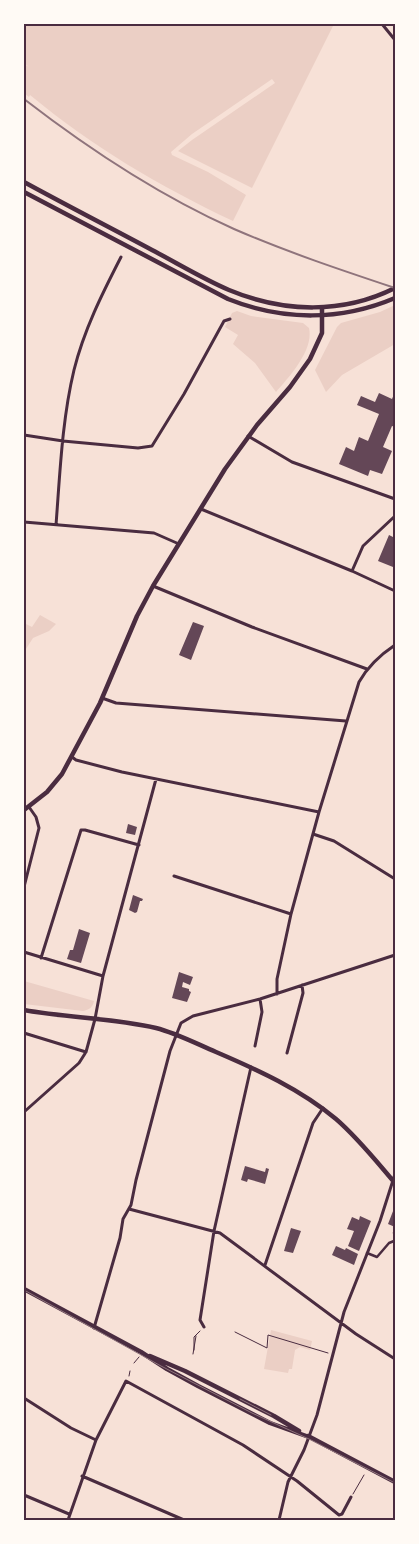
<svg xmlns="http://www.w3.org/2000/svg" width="419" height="1544" font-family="Signika,sans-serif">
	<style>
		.green { fill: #ebcfc5 }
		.building { fill: #644757 }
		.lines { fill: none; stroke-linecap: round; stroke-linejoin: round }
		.path { stroke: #4a2c40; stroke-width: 1 }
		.pedestrian { stroke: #4a2c40; stroke-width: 2.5 }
		.minor { stroke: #4a2c40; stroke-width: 3 }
		.tertiary { stroke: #4a2c40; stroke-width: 4.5 }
		.secondary { stroke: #4a2c40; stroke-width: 4.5 }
		.tram { stroke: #8f747c; stroke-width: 1 }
		.rail { stroke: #8f747c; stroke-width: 2 }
		.neatline { fill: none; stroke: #4a2c40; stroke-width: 2 }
	</style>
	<rect width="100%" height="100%" fill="#f7e1d7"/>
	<path class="green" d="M24,24h310l-82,164 -74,-37 14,-11 83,-57 -3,-4 -80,55 -21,18 1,3 36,17 38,23 -13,26c-74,-35 -140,-74 -203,-126l-1,2 -5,-4v-29l5,3 -5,-4z
		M395,305v39l-53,31 -16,17 -11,-22 22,-43 4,-4 39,-11z
		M237,311l14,5 52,7 6,5c5,22 -20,49 -33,64l-21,-29 -22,-19 5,-9 -13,-8 7,-14z
		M40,615l16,9 -7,7 -16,7 -9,14v-29l8,4z
		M24,981l70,20c-1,6 -5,9 -11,10l-59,-7z
		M271,1330l41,11 -2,9 -10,-3 -5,3 -3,19h-3l-1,4 -24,-4z"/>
	<path class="building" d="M395,392v35l-3,-1 -9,21 9,4 -10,23 -12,-4 -2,6 -29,-12 7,-17 8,4 5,-14 9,4 11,-27 -22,-9 4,-9 14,6 4,-9 13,6z
		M389,535l6,3v22l-2,7 -15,-6z
		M193,622l11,4 -13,34 -12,-5z
		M128,824l9,3 -2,8 -9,-2z
		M133,895l10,4 -1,2h-2l-3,11 -2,1 -6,-3z
		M79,929l11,4 -9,30 -14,-4 3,-9h3z
		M179,972l14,5 -3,8 -7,-3 -1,5 7,2v2l2,1 -4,10 -15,-4z
		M245,1166l20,6 1,-4 3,1 -4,15 -17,-5 -1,3 -6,-2z
		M395,1206v21l-7,-3z
		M360,1216l11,5 -12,30 -11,-5 6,-15 -7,-2 5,-12 7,3z
		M291,1228l10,3 -8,22 -9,-2z
		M336,1246l9,4 1,-2 12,6 -4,11 -22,-10z"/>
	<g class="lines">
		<path class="path" d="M235,1332l32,16 1,-13 60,18
			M194,1350v-13l6,-6
			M193,1354l3,-18
			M134,1363l5,-6
			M129,1376l1,-5
			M353,1494l11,-19"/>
		<path class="pedestrian" d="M395,1230l-1,3 1,2
			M367,1253l10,4 12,-14 5,-2"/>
		<path class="minor" d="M382,24l13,16
			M24,435l39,6 75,7 14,-2 32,-52 40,-73 6,-2
			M248,436l44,26 103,37
			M201,509l151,62 43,20
			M24,522l130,11 25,11
			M56,525c4,-52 6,-105 18,-155 10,-40 28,-76 47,-113
			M352,571l11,-25 32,-30
			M153,586l99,41 115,42
			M102,698l14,5 230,18
			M72,757l4,3 46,12 197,40
			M313,834l21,7 61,38
			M174,876l117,38
			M24,887l15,-59 -3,-11 -7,-10
			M24,952l79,24
			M41,958l40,-128h4l54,15
			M277,994v-15l14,-65 28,-102 40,-130c9,-16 21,-27 36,-37
			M24,1033l62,19
			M255,1046l7,-34 -2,-13
			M287,1053l16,-60 -1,-8
			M24,1112l55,-49 7,-11 9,-33 8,-43 53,-197
			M129,1209l91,24 136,101 39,25
			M265,1265l48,-142 10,-15
			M204,1327l-4,-7 14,-89 37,-164
			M94,1328l26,-90 3,-19 8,-14 5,-25 34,-129 11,-28 12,-7 67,-17 135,-44
			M24,1398l47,30 25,12
			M82,1476l102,44
			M24,1495l45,19
			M68,1520l28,-80 30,-59 117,64 54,36 42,34 3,-1 9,-17
			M279,1520l9,-38 16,-32 13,-35 27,-103 36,-91 15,-47"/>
		<path class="tertiary" d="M24,810l23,-18 15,-18 38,-71 37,-87 16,-30 72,-117 32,-44 33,-38 20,-28 12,-26v-25
			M24,1010c44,8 89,8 132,18 20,5 41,16 60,24 42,18 84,37 120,67 22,19 40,42 59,64
			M24,1289l117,63 26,17 31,17 72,37 39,14
			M150,1356l35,15 89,45 25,15
			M308,1436l87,46"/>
		<path class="secondary" d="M24,182c42,23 85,45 128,68 25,13 51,29 77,40 55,23 114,24 166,-2
			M24,192l204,107c55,22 113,22 167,-1"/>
		<path class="tram" d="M24,1290l137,76 91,47 57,26 86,44
			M240,1399l31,16"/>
		<path class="rail" d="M24,99c66,51 134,96 210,130 53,23 107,41 161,59"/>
	</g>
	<rect width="419" height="1544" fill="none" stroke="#fffaf5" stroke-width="50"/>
	<rect x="25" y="25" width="369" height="1494" class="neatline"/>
</svg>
